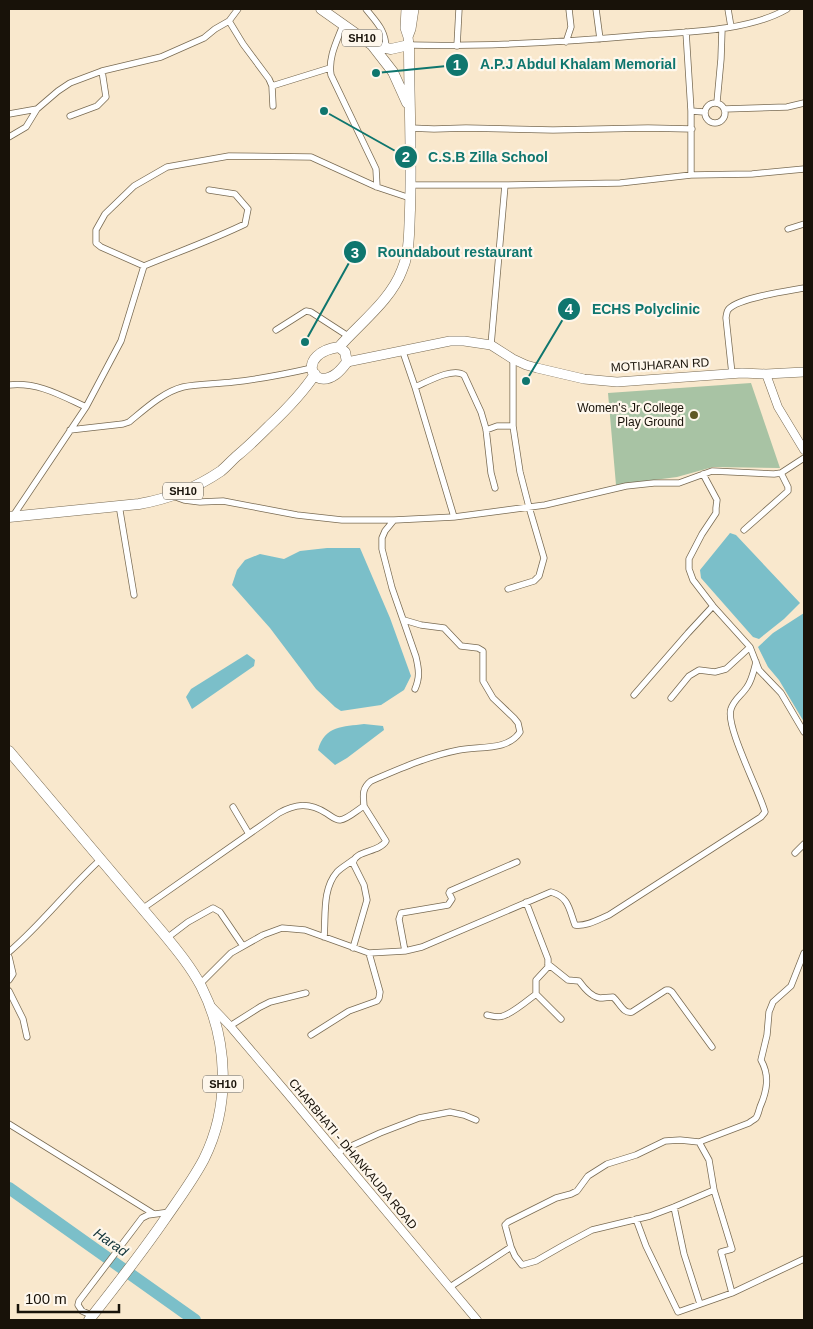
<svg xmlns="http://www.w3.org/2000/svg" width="813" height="1329" font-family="Arial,sans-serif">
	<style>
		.green { fill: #a8c3a4 }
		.water { fill: #7bbfc9 }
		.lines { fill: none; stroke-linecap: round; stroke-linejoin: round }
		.river { stroke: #7bbfc9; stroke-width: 12 }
		.minor-casing { stroke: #796b53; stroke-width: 7 }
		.tertiary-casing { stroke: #796b53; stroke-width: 9 }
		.secondary-casing { stroke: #796b53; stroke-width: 10 }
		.primary-casing { stroke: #796b53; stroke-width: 11 }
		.minor { stroke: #fff; stroke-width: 5.5 }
		.tertiary { stroke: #fff; stroke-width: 8 }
		.secondary { stroke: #fff; stroke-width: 9 }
		.primary { stroke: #fff; stroke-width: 10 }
		.poi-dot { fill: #5f5824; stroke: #fef7ec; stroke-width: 2 }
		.labels { text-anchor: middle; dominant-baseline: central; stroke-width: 4.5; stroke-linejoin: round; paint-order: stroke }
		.shield { fill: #fef7ec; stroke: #5d574d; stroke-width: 1 }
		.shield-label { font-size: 11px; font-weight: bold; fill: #181209 }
		.street-label { font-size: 12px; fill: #181209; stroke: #fef7ec }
		.poi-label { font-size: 12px; fill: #181209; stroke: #fef7ec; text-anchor: end }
		.water-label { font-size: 14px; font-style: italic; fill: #13353a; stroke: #fef7ec }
		.leader { fill: none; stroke: #0f766e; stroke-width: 2 }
		.callout-dot { fill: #0f766e; stroke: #fef7ec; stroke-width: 2 }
		.mark-label { font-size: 15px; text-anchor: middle; font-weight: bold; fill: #fff }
		.callout-label { font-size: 14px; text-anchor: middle; font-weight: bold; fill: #0f766e; stroke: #fef7ec; stroke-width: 4.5; stroke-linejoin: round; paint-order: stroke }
	</style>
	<rect width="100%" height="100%" fill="#f9e8cd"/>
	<path class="green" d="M751,383l29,85 -67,-1 -36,10 -61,8 -8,-92z"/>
	<path class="water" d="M730,533l6,2 64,68 -16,16 -25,20 -6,-2 -52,-59 -1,-8z
		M327,548h33l30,70 21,58 -7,14 -23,15 -40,6 -6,-4 -19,-18 -46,-61 -38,-43 5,-15 8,-10 15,-6 24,5 16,-8z
		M804,613v109l-25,-42 -11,-13 -10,-20 15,-14z
		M247,654l8,6 -1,6 -62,43 -6,-12 5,-8z
		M364,724l19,2 1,4 -37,28 -12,7 -17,-15c7,-25 25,-23 46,-26z"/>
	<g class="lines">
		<path class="river" d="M9,1188l186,132"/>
		<defs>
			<path id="minor" d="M366,9c10,13 20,21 20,40
				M596,9l4,30
				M728,9l3,18
				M229,21l9,-12
				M343,25c-6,16 -15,32 -12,50l45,94 1,18
				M686,32l5,79 13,1
				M566,42l5,-15 -2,-18
				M409,45c79,2 157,-3 236,-10 43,-3 104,-4 142,-26
				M457,46l2,-37
				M272,86l58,-18
				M717,102l4,-43 1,-30
				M705 113a10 10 0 1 1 20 0a10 10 0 1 1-20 0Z
				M724,109l63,-2 17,-4
				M9,114l28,-5
				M70,116l27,-10 9,-9 -4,-26
				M410,128l24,1 32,-1 87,2 95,-2 44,1
				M9,137l17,-10 11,-18 21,-18 12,-8 32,-12 59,-14 43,-19 11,-9 14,-8 14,23 26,35 3,7 1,20
				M691,175v-64
				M411,185h94l115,-2 71,-8 61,-1 52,-5
				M788,229l16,-5
				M144,266c34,-14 68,-26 101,-42l3,-15 -13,-15 -26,-4
				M276,330l30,-19 5,1 37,24
				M491,345l14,-160
				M403,352l12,35 39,130
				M732,374l-6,-56c0,-1 1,-7 2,-8 8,-12 60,-19 76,-22
				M9,385c29,-3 51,10 77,22
				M415,387c12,-5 38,-20 49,-12l17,37 5,17 5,44 4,15
				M70,430l53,-6 6,-2c16,-13 34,-30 54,-35 15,-3 35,-3 50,-5 27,-3 53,-8 79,-14
				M486,430l11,-4h16
				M703,474l14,26 -1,8v5l-14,21 -13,25v10l4,11 20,26 37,41 9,23 22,23 23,39
				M173,496l11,4 16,2 23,-1 74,14 45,5h52
				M119,505l15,90
				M13,516l73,-109 35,-66 23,-75 -43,-19 -5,-4v-13l9,-16 29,-28 33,-19 62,-11 82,1 66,30 33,11
				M744,530l44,-39v-4l-7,-14
				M508,589l26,-8 5,-5 5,-18 -15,-51 -9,-35 -7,-46v-67
				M415,689c5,-12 4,-19 1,-32l-24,-69 -10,-39v-11l3,-7 9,-11 60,-3 91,-12 81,-19 28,-3h25l33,-12 62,3 7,-1 23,-15
				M634,695l54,-62 25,-27
				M671,698l18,-22 10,-6 16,2 11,-3 24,-22
				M233,807l16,27
				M795,853l9,-9
				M142,909l137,-96c16,-9 30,-11 47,0 5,3 9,7 14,7 8,-1 17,-10 24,-14 -1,-11 -2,-18 7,-25 28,-12 57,-25 88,-31 20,-4 49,1 61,-18l-2,-9 -4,-5 -21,-20 -10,-17v-30l-5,-3 -17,-2 -17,-18 -23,-3 -17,-5
				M324,937c2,-21 -2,-48 13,-65 5,-5 11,-8 16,-12
				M167,938l21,-16 25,-14 7,4 23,34
				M353,948l14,-48 -3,-15 -11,-22c2,-13 26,-10 33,-22l-22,-35
				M405,951l-6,-32 2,-6 47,-8 4,-6 -3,-6 1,-2 67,-29
				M9,952c33,-28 59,-63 91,-92
				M9,957l4,17 -4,6
				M548,964l20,16 11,1c5,7 12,16 21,17 4,0 9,-1 13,-1 7,6 10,17 19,15l34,-22h3l3,2 40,55
				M200,984l31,-31 32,-18 19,-7 23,2 64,23 36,-2 17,-4 129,-55c18,5 18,17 24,33 11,2 24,-6 34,-10l152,-98 4,-5c-6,-22 -40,-86 -34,-103 3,-10 11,-14 16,-22 5,-7 7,-17 9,-25
				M9,991l14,28 4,18
				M536,994l25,25
				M487,1015c5,1 10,3 16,1 10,-3 25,-16 33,-22v-14l12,-13v-8l-22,-57
				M230,1026l30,-19 10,-5 36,-9
				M311,1035l38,-24 28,-10 2,-3 1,-6 -11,-39
				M9,1124l145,90
				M336,1153l44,-20 39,-15 31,-6 14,3 12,5
				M714,1190l18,59 -11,3 11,41
				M674,1207l10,47 16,50
				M636,1219l10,27 32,66 54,-19 72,-34
				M511,1247l-6,-22 3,-3 48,-24 15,-4 6,-3 11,-15 19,-12 29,-9 29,-14 15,-1 19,2
				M450,1287l61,-40 4,9 7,9 14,-4 28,-16 28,-15 58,-14 24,-9 40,-17 -5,-30 -10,-18 50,-19c2,-2 5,-3 7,-5 2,-3 3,-8 4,-11 7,-16 10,-31 1,-47l6,-25 2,-23 4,-10 18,-16 13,-33
				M93,1316l-11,-5 -4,-6 1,-4 63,-83 6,-3 22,-3"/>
			<path id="tertiary" d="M766,374l12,33 26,43
				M210,1005l20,21 57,67 190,227"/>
			<path id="secondary" d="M406,9l-1,19 3,9 1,8
				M408,37l3,-8 3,-20
				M347,362l103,-21h14l27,4 22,14 13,6 11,3 47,11 33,3 125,-9 24,1 38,-2"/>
			<path id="primary" d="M321,9l51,36 19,4 18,-4c0,55 3,110 1,165 -1,20 0,42 -8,60 -11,30 -42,53 -63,77
				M372,45l21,27 14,31
				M339,347l6,5 2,10c-3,4 -7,9 -11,12 -25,18 -40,-21 3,-27z
				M9,517l130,-13c29,-5 57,-16 82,-33 6,-5 11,-11 17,-16 11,-9 21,-19 31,-29 17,-16 33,-32 46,-52
				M9,751l154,182c14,17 28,34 38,53 27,53 30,119 3,173 -11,21 -26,41 -39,60 -24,35 -50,68 -76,101"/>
		</defs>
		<use href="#minor" class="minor-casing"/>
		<use href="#tertiary" class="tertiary-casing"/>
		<use href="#secondary" class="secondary-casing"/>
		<use href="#primary" class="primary-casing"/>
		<use href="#minor" class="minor"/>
		<use href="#tertiary" class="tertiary"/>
		<use href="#secondary" class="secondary"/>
		<use href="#primary" class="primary"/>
	</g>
	<circle class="poi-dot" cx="694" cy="415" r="5"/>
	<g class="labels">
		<g class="shield">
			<rect x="342" y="29.5" width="40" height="17" rx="4"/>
			<rect x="163" y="482.5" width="40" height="17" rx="4"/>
			<rect x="203" y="1075.5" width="40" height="17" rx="4"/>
		</g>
		<g class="shield-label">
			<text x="362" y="38">SH10</text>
			<text x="183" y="491">SH10</text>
			<text x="223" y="1084">SH10</text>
		</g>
		<g class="street-label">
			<text transform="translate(660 365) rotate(-3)">MOTIJHARAN RD</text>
			<text transform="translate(353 1154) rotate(50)">CHARBHATI - DHANKAUDA ROAD</text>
		</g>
		<g class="poi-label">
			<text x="684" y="408">Women's Jr College<tspan x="684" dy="14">Play Ground</tspan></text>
		</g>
		<g class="water-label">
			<text transform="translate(111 1242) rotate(35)">Harad</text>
		</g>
	</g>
	<path class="leader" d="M376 73L457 65M324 111L406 157M305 342L355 252M526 381L569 309"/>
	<g class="callout-dot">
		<circle cx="376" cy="73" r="5"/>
		<circle cx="324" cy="111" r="5"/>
		<circle cx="305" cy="342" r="5"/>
		<circle cx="526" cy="381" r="5"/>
		<circle cx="457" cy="65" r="12"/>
		<circle cx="406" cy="157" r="12"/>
		<circle cx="355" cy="252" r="12"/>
		<circle cx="569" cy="309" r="12"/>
	</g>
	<g class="mark-label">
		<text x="457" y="70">1</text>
		<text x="406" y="162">2</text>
		<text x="355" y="258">3</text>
		<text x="569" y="314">4</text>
	</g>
	<g class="callout-label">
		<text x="578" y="69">A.P.J Abdul Khalam Memorial</text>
		<text x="488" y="162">C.S.B Zilla School</text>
		<text x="455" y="257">Roundabout restaurant</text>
		<text x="646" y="314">ECHS Polyclinic</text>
	</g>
	<rect width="813" height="1329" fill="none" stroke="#181209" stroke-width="20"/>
	<path d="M18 1304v8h101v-8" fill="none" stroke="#181209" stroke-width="2.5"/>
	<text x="25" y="1304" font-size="15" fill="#181209" stroke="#fef7ec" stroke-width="4" paint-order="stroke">100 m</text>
</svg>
